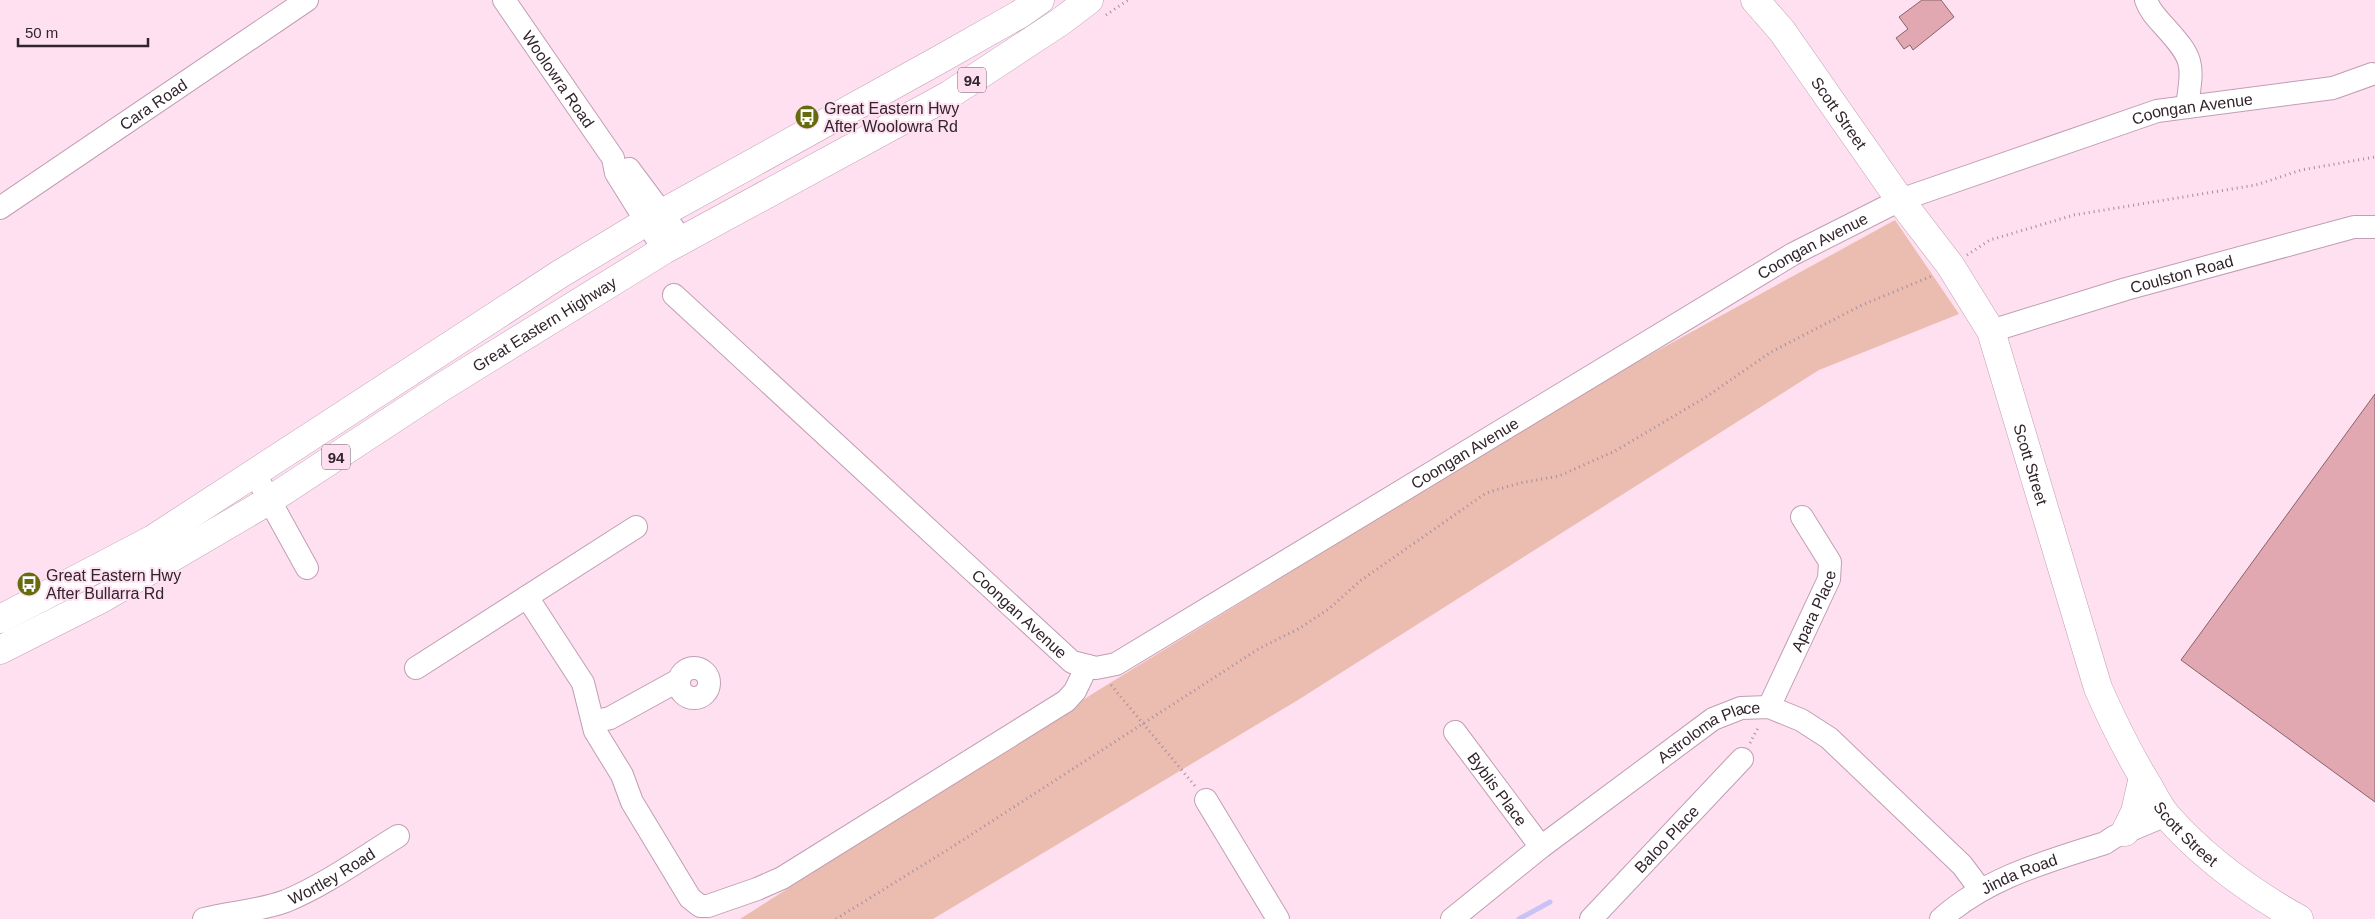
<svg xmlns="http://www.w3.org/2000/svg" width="2375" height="919" font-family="Arial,sans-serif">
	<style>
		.green { fill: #ebbdb1 }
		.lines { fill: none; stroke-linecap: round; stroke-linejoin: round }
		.stream { stroke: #c8c3f4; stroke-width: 5 }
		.building { fill: #e1a8b1; stroke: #886369 }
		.minor-casing { stroke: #c19eb3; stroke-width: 24 }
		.major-casing { stroke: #c19eb3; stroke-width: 29 }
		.highway-casing { stroke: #c19eb3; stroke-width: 29 }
		.path { stroke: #a58e9b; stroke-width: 3; stroke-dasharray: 1 4; stroke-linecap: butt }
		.minor { stroke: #fff; stroke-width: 22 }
		.major { stroke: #fff; stroke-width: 28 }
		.highway { stroke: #fff; stroke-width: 28 }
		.labels { text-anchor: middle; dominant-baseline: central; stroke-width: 4; stroke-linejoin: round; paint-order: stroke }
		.shield { fill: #fee0f1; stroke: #6e5c67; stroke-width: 1 }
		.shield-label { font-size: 15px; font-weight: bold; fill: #31242c }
		.street-label { font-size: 16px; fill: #31242c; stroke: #fee0f1 }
		.poi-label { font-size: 16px; fill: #31242c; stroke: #fee0f1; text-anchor: start }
	</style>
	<rect width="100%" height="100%" fill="#fee0f1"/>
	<path class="green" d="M1895,220l64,94 -140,56 -521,330 -365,219h-193l357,-228 498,-306z"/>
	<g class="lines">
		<path class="stream" d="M1519,919l31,-17"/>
	</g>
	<path class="building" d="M1922,0h19l13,17 -41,33 -3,-5 -6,4 -8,-11 12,-9 -9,-12z
		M2375,394v408l-194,-142z"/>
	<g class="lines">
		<defs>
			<g id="minor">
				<path id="s1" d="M504,0l109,158 3,15 48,77"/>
				<path d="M2146,0c4,11 10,17 18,26 31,34 29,37 23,81"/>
				<path d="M629,169l53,71"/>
				<path id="s2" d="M0,208l307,-208"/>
				<path id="s3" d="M674,295l398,367 24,6 20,-4 677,-410 107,-54 257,-89 176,-23 39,-14"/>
				<path id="s4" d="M1991,331l135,-42 228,-62h21"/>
				<path d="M255,474l52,94"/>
				<path d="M527,597l56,86 12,48 27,44 10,27 58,96 10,8h8l49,-17 25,-11 284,-177 9,-10 12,-25"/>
				<path d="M416,668l220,-141"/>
				<circle cx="694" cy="683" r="15"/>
				<path id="s5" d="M1769,707l60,-128 1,-17 -28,-45"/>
				<path d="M593,722l17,-4 69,-38"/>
				<path id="s6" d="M1455,732l86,115"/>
				<path d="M1206,800l72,119"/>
				<path id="s7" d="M204,919c27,-7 55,-8 82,-18 39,-16 76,-43 112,-65"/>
				<path id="s8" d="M1452,919l89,-72 172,-128 28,-11 28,-1 32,13 28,18 133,127 18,24"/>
				<path id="s9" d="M1591,919l151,-160"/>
				<path id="s10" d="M1941,919c47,-42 105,-57 164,-76l9,-6 52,-22"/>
			</g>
			<g id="major">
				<path id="s11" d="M1755,0l27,31 118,169 50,65 41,66 107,357c15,34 31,67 51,99 5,9 11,21 18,29 37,42 84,76 132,103"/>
				<path d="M2125,832l10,-20 8,-35"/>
			</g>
			<g id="highway">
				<path d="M0,619l153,-80 407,-265 86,-52 291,-161 83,-47 20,-14"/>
				<path id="s12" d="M0,650l103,-52 167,-98 172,-113 222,-137 285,-155 111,-73 29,-22"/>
			</g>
		</defs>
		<use href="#minor" class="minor-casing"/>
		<use href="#major" class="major-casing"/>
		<use href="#highway" class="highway-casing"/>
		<path class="path" d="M1106,15l22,-15
			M1967,255l23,-15 84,-25 182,-30 45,-15 74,-13
			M1111,685l84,101
			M1750,743l9,-17
			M836,919l116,-72 308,-199 40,-20 30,-20 30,-27 126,-88 34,-10 39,-7 56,-25 91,-54 65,-45 91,-47 70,-29"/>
		<use href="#minor" class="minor"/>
		<use href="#major" class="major"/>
		<use href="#highway" class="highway"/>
	</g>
	<defs>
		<symbol id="bus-disc" viewBox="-11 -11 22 22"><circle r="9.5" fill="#666b0d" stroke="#fee0f1"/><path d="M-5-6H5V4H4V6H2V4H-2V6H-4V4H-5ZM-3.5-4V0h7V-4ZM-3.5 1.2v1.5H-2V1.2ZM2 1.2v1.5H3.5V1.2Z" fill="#fff"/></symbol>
	</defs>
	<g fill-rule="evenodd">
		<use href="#bus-disc" x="793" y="103" width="28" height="28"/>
		<use href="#bus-disc" x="15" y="570" width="28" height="28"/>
	</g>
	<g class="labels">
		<g class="shield">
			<rect x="958" y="67.5" width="28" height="25" rx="4"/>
			<rect x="322" y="444.5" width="28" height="25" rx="4"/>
		</g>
		<g class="shield-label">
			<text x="972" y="80">94</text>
			<text x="336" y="457">94</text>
		</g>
		<g class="street-label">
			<text stroke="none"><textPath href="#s1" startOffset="96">Woolowra Road</textPath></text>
			<text stroke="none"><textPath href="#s2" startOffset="185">Cara Road</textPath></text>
			<text stroke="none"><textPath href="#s3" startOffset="1805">Coongan Avenue</textPath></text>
			<text stroke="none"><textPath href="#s11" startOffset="141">Scott Street</textPath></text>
			<text stroke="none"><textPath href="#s3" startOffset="1399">Coongan Avenue</textPath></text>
			<text stroke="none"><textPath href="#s4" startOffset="199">Coulston Road</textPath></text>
			<text stroke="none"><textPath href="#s12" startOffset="635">Great Eastern Highway</textPath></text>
			<text stroke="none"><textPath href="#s3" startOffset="994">Coongan Avenue</textPath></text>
			<text stroke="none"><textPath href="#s11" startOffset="546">Scott Street</textPath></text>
			<text stroke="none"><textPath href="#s5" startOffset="106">Apara Place</textPath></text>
			<text stroke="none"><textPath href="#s3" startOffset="470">Coongan Avenue</textPath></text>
			<text stroke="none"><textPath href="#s8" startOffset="320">Astroloma Place</textPath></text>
			<text stroke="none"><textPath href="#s6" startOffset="71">Byblis Place</textPath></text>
			<text stroke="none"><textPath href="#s11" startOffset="951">Scott Street</textPath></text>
			<text stroke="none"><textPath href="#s9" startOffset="110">Baloo Place</textPath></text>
			<text stroke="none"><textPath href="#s7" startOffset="136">Wortley Road</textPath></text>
			<text stroke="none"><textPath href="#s10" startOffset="91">Jinda Road</textPath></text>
		</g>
		<g class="poi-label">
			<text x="824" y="108">Great Eastern Hwy<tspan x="824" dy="18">After Woolowra Rd</tspan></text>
			<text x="46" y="575">Great Eastern Hwy<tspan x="46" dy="18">After Bullarra Rd</tspan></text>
		</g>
	</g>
	<path d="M18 38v8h130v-8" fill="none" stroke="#31242c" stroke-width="2.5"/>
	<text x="25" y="38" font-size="15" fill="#31242c" stroke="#fee0f1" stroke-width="4" paint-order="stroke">50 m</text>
</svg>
